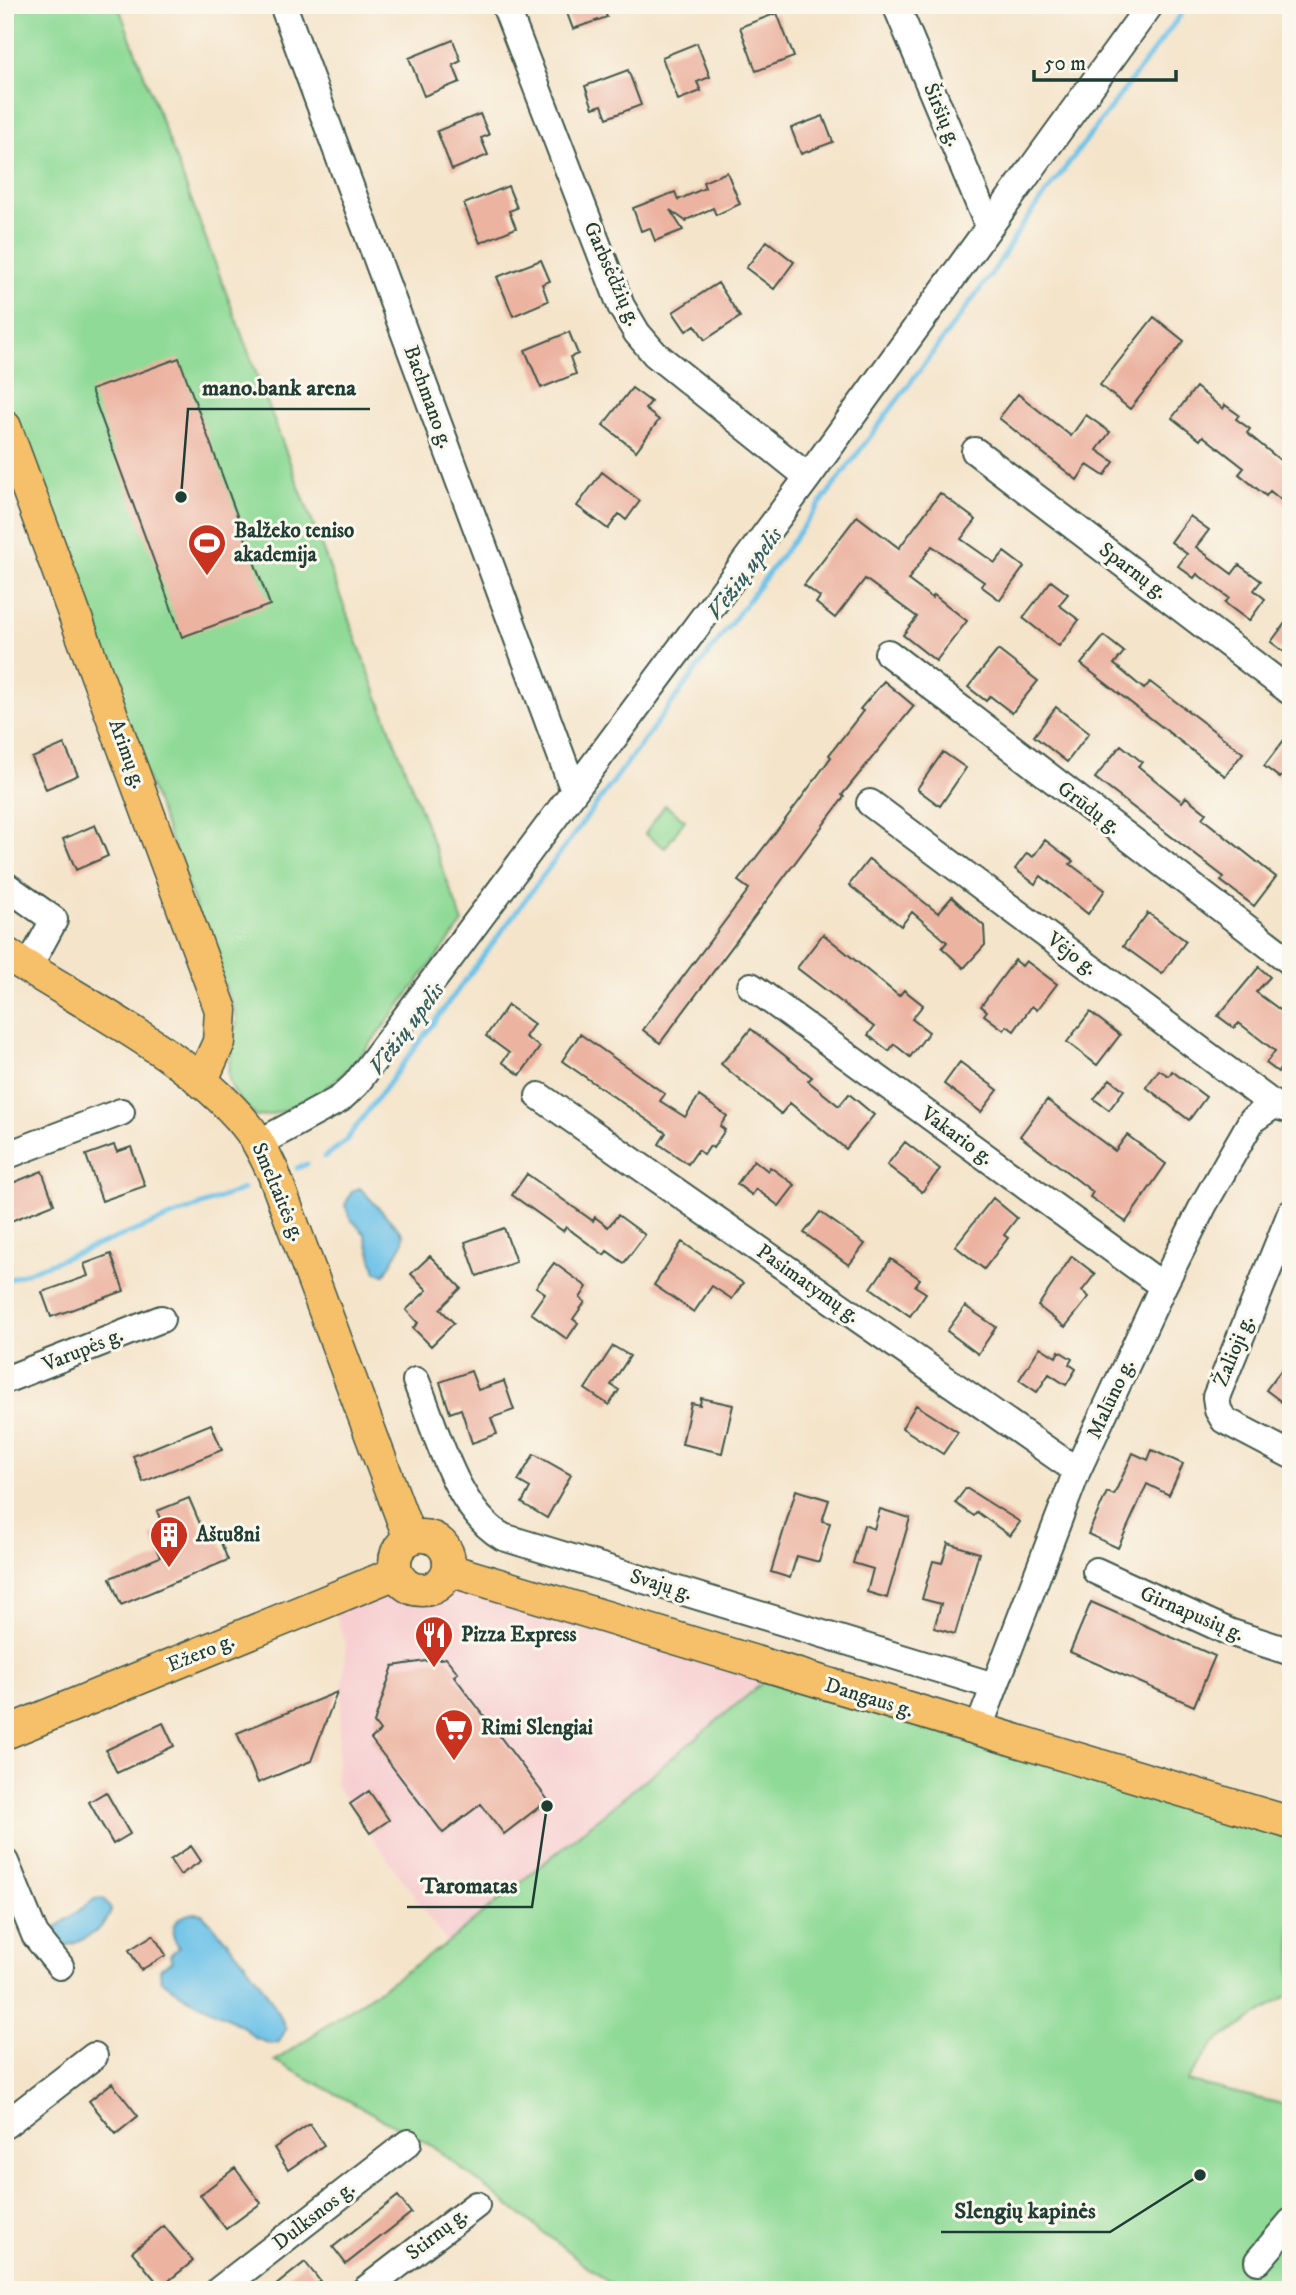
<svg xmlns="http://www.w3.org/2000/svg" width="1296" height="2295" font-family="'IM FELL DW Pica',serif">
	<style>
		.built { fill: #f7cfd1 }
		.green { fill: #8fda96; stroke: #578c65; stroke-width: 2 }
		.water { fill: #6bc1e8; stroke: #457f8e; stroke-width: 2 }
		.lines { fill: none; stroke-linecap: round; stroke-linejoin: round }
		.stream { stroke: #6bc1e8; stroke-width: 5 }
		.building { fill: #ecb3a1 }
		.minor-casing { stroke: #3f564a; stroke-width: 30 }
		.major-casing { stroke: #3f564a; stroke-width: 35 }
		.minor { stroke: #fff; stroke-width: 26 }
		.major { stroke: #f6c06b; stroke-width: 32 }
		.labels { text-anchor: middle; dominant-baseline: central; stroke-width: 6; stroke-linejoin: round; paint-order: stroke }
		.street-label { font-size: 21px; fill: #1f3d34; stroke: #fbf7ec }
		.poi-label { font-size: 21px; font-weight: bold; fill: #1f3d34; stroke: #fbf7ec; text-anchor: start }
		.water-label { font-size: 23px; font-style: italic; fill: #325e61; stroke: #fbf7ec }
		.leader { fill: none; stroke: #1f3d34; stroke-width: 2.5 }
		.callout-dot { fill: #1f3d34; stroke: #fbf7ec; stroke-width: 2.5 }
		.callout-label { font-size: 23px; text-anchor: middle; font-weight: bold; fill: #1f3d34; stroke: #fbf7ec; stroke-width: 6; stroke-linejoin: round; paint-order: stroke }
	</style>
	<rect width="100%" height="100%" fill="#fbf7ec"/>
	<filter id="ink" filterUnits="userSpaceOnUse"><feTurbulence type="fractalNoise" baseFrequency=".0143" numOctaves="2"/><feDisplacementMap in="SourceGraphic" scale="14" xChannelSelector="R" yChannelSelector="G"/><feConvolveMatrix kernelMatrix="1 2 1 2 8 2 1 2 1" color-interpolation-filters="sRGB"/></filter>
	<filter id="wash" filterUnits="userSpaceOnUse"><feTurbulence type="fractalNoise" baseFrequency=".00686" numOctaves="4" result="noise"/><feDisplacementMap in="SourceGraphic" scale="28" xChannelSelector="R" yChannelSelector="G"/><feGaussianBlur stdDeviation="1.57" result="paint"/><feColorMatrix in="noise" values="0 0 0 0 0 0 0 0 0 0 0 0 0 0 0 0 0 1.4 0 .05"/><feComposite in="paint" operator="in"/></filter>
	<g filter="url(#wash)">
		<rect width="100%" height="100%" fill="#f4e4ca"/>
		<path class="built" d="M459,1592l306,89 -318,262 -112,-159 11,-140 -12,-34 45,-15z"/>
		<path class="green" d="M5,5h113l345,918c-22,28 -44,57 -66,86 -38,50 -73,98 -140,108 -46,-41 -24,-49 -20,-99l-232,-620z
			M665,805l20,15 -20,28 -20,-14z
			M765,1681l505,150 21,12v150l-78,51 -26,37 100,24 4,98 -48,51 10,10 38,-28v54h-673l-187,-145 -156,-84 172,-118z"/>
		<path class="water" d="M360,1188l43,46v9l-18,31 -9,-2 -11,-38 -15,-16 -5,-13 7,-14z
			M103,1898l8,11c-3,19 -32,36 -50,37l-6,-6v-12l40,-29z
			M195,1913l7,1c32,34 66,72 84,115l-7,13 -9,2 -15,-6 -13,-12 -58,-30 -23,-16 -1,-11 13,-8 -3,-6 9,-8c-13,-18 -5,-31 16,-34z"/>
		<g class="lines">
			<path class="stream" d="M324,1157l20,-14 651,-874 25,-41 168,-223
				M297,1168l10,-4
				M5,1281l238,-92"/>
		</g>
		<g id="blocks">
			<path class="building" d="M564,5h38l5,12 -34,12z
				M777,13l17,44 -38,14 -16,-44z
				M453,40l8,21 -8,4 7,17 -36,14 -15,-38z
				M697,43l13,34 -13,5 4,9 -23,9 -16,-43z
				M628,70l13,35 -34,13 -5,-13 -9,3 -8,-22z
				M480,114l9,21 -8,3 7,17 -36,15 -15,-39z
				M823,116l10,26 -32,12 -10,-26z
				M727,172l13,32 -24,11 -3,-7 -27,12 1,2 -17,-12 13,20 -28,11 -5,-13 -9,3 -8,-23 42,-16 3,8 27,-12 -2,-6z
				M508,186l9,22 -8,3 7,17 -36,15 -16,-39z
				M767,241l27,21 -20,27 -28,-21z
				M541,260l9,21 -8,3 6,17 -35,15 -16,-39z
				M718,283l22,34 -35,23 -10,-15 -9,6 -13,-19z
				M1154,317l30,24 -54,68 -30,-24z
				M569,332l9,22 -8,3 6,17 -35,14 -16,-38z
				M179,358l91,247 -88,32 -91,-247z
				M1196,387l27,22 2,-4 14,10 -3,4 14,10 -3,4 44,36v39l-21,-17 -4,5 -27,-22 5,-6 -41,-32 -3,4 -28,-22z
				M632,388l19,14 -6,7 14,11 -23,31 -33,-26z
				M1018,394l53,42 15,-21 24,17 -13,18 17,12 -10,14 -17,-11 -10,15 -78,-62z
				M602,472l38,29 -14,19 -7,-6 -11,15 -31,-23z
				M940,493l36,27 -15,19 34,24 9,-11 20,15 -24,33 -19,-14 3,-4 -52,-36 -24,34 24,18 2,-3 33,26 -31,40 -33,-26 14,-18 -52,-38 -30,39 -19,-15 4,-6 -16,-12 53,-69 42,32z
				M1190,516l19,14 -13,17 36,27 7,-9 22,16 -7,9 11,9 -16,22 -24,-18 4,-5 -32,-24 -3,4 -16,-12 9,-12 -16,-12z
				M1051,581l17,13 -9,11 20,15 -20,26 -36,-28z
				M1291,615v42l-20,-15z
				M1104,636l20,16 -10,12 30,25 6,-7 93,71 -18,23 -144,-112z
				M998,650l40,31 -26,32 -22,-17 -4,5 -18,-14z
				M884,681l30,25 -72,89 2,2 -184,246 -17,-13 106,-141 -11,-8 59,-77 34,-47 -2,-2 34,-44 -3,-2z
				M1056,707l33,26 -22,29 -33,-26z
				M1291,731v33l-11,14 -16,-12z
				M64,744l14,31 -32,14 -14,-31z
				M1121,745l21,17 -4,4 44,36 4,-5 20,16 -4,5 74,59 -22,29 -33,-25 3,-4 -129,-99z
				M943,752l23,16 -26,38 -23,-17z
				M95,825l13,31 -32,14 -13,-31z
				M1045,840l28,21 -3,3 35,26 -17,24 -47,-38 -6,8 -20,-15 12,-16 6,4z
				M869,859l69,54 14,-16 32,29 1,19 -21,23 -22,-20 5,-6 -35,-30 -11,14 -52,-41z
				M1148,913l38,28 -24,33 -39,-28z
				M823,934l76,62 5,-6 19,15 -11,14 17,13 -19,25 -16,-13 -5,7 -21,-16 6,-8 -77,-59z
				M1015,960l7,6 4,-5 31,23 -20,26 -5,-4 -18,25 -7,-5 -3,4 -20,-15 3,-4 -6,-5z
				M1259,967l11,10 -14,15 35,26v55l-9,-7 -4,6 -12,-9 9,-12 -36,-28 -5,5 -16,-12z
				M508,1005l26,19 -9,13 15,10 -20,28 -18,-13 7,-9 -23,-17z
				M1090,1012l30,23 -23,30 -30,-23z
				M751,1029l61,48 -4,4 31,25 10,-12 25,21 -28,34 -56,-46 -9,11 -60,-50z
				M580,1034l85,60 -5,7 25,16 14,-21 28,20 -7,10 5,4 -12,18 -3,-2 -6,9 -6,-5 -10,14 -29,-20 7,-11 -104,-72z
				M960,1062l38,28 -17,22 -37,-28z
				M1159,1070l10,6 3,-5 34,26 -17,23 -43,-33z
				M1110,1079l14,11 -15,20 -15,-11z
				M1047,1100l68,51 12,-16 39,29 -40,58 -36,-25 3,-5 -73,-56z
				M905,1142l35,27 -18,23 -35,-27z
				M114,1145l3,7 14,-5 14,39 -43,15 -16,-46z
				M754,1160l14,11 2,-4 25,18 -16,21 -23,-17 -4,6 -15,-11z
				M42,1171l12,33 -43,17 -6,-16v-19z
				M527,1174l66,47 2,-4 13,10 10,-12 27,20 -21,28 -17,-12 -3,4 -38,-28 -3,4 -51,-36z
				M993,1198l24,20 -13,17 4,3 -24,31 -29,-23z
				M820,1212l45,32 -16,21 -45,-32z
				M504,1228l12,34 -39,14 -12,-34z
				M682,1242l61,41 -11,16 -20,-13 -18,26 -40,-27z
				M111,1254l13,37 -73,26 -9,-25 46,-16 -4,-12z
				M430,1256l31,32 -21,21 14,14 -23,23 -18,-18 5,-5 -12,-13 21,-20 -16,-16z
				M1072,1256l23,18 -13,17 7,6 -24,30 -27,-21z
				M891,1259l29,20 -5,7 11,7 -16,23 -39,-28z
				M554,1263l33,24 -7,11 5,4 -12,17 5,4 -11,16 -36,-26 14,-20 -9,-6z
				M965,1306l31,21 -18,27 -31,-23z
				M613,1346l17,10 -19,29 8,5 -10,15 -24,-16z
				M1040,1347l16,10 3,-6 13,8 -3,5 7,5 -10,16 -17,-11 -12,18 -18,-12z
				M1291,1357v52l-25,-19z
				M471,1371l7,19 26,-9 10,29 -23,8 6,16 -25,9 -11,-34 -11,4 -10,-31z
				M701,1398l32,7 -11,48 -40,-9 9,-41 9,2z
				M916,1405l42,27 -15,22 -41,-26z
				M211,1424l11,26 -79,32 -10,-26z
				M1152,1450l31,14 -14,31 -22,-11 -29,64 -30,-14 19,-42 7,3 19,-42 15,7z
				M534,1454l37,21 -24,43 -25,-15 8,-15 -12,-7z
				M966,1488l54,34 -10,14 -33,-24 -3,4 -19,-13z
				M796,1490l33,10 -7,21 8,2 -11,39 -22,-6 -7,22 -19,-6z
				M189,1498l17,40 11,-5 11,27 -107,45 -11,-27 50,-21 -9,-21 14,-5 -8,-20z
				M880,1509l30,9 -23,80 -20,-6 6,-23 -20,-6 11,-38 10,4z
				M948,1543l31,10 -24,81 -21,-6 7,-24 -19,-5 11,-38 9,2z
				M1091,1602l124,54 -21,50 -124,-54z
				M446,1658l12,15 -4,3 94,124 -44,34 -23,-30 -38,29 -72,-94 9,-8 -6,-8 19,-57z
				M337,1692l-26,69 -53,22 -21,-50z
				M163,1723l11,23 -57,27 -11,-23z
				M369,1791l20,29 -19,13 -20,-29z
				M106,1792l24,42 -17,10 -24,-42z
				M191,1846l10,15 -21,14 -10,-15z
				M153,1935l13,20 -25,15 -12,-20z
				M112,2083l26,33 -22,18 -27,-33z
				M310,2124l14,21 -36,25 -14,-22z
				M235,2168l26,35 -35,26 -26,-34z
				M398,2196l13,17 -65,51 -13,-17z
				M164,2226l29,35 -32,26 -29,-35z
				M305,2262l15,19 -12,9h-38z"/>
		</g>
	</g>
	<g filter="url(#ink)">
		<use href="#blocks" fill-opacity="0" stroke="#3f564a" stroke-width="2"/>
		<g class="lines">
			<defs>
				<path id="minor" d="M283,5l290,783
					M505,5l116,301 16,27 18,21 153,123
					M896,5l92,220
					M975,451l316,241
					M888,653l403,309
					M870,803l404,302
					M5,885l49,35 -26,48
					M751,986l412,300
					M539,1096l538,375
					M259,1143l81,-44 16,-15 452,-607 342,-472
					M5,1156l116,-44
					M1291,1213l-75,184 2,13 6,10 67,35
					M5,1380l156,-61
					M416,1381c20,48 40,130 87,156l491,149
					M1096,1571l133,61 62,20
					M978,1730l99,-259 86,-185 41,-82 48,-84 22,-15 17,5
					M5,1862l30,73 25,31
					M5,2125l89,-69
					M1258,2261l33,-39
					M219,2290l189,-147
					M365,2290l111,-85"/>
				<path id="major" d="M5,427l216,583 -2,32 -18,40
					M5,953c76,50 184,102 241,172 12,14 19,31 27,47l137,367
					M395 1563a27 27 0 1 1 54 0a27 27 0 1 1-54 0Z
					M449,1570l842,253
					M5,1733l391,-160"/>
			</defs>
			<use href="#minor" class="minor-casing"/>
			<use href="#major" class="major-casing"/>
			<use href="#minor" class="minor"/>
			<use href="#major" class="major"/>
		</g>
	</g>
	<defs>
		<symbol id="stadium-pin" viewBox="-11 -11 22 30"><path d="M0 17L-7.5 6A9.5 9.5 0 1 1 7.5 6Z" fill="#c8321e" stroke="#fbf7ec"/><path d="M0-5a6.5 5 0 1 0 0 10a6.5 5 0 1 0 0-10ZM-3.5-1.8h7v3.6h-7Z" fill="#fff"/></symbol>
		<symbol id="building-pin" viewBox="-11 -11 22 30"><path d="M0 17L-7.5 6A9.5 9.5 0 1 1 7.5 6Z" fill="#c8321e" stroke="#fbf7ec"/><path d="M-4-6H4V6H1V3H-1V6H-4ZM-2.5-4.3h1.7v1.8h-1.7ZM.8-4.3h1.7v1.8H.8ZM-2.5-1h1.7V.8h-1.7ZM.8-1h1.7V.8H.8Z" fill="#fff"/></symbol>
		<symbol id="restaurant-pin" viewBox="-11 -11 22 30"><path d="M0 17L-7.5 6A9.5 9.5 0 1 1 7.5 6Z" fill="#c8321e" stroke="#fbf7ec"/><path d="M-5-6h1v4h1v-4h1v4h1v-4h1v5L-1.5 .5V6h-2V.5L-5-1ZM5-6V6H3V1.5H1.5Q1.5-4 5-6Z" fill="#fff"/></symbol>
		<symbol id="supermarket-pin" viewBox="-11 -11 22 30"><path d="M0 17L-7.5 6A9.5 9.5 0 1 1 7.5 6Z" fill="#c8321e" stroke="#fbf7ec"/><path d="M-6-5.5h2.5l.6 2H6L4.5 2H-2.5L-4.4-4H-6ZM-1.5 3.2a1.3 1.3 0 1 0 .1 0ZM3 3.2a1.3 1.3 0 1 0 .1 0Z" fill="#fff"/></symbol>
	</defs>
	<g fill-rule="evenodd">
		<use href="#stadium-pin" x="185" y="521" width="44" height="60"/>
		<use href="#building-pin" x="147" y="1513" width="44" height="60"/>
		<use href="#restaurant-pin" x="412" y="1613" width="44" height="60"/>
		<use href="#supermarket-pin" x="432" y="1706" width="44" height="60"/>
	</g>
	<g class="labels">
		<g class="street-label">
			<text transform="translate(942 115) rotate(67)">Širšių g.</text>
			<text transform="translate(612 274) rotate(66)">Garbsėdžių g.</text>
			<text transform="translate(428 397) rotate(70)">Bachmano g.</text>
			<text transform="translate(1133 571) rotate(37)">Sparnų g.</text>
			<text transform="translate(127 754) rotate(70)">Arimų g.</text>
			<text transform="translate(1089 808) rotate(37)">Grūdų g.</text>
			<text transform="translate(1072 954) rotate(37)">Vėjo g.</text>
			<text transform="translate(957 1136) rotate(36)">Vakario g.</text>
			<text transform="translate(278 1192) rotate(67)">Smeltaitės g.</text>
			<text transform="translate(808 1284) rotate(35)">Pasimatymų g.</text>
			<text transform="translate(83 1350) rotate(-22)">Varupės g.</text>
			<text transform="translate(1234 1351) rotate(-68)">Žalioji g.</text>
			<text transform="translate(1111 1399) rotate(-65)">Malūno g.</text>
			<text transform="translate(661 1585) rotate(17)">Svajų g.</text>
			<text transform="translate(1192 1614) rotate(23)">Girnapusių g.</text>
			<text transform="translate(201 1653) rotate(-22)">Ežero g.</text>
			<text transform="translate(869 1698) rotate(17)">Dangaus g.</text>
			<text transform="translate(314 2216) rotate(-38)">Dulksnos g.</text>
			<text transform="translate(437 2234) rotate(-38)">Stirnų g.</text>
		</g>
		<g class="poi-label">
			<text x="234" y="531">Balžeko teniso<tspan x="234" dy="24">akademija</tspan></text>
			<text x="196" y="1535">Aštu8ni</text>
			<text x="461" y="1635">Pizza Express</text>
			<text x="481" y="1728">Rimi Slengiai</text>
		</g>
		<g class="water-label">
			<text transform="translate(745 574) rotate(-53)">Vėžių upelis</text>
			<text transform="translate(407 1029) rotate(-53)">Vėžių upelis</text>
		</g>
	</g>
	<path class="leader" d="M181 497L188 409H370M547 1806L532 1907H407M1200 2175L1110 2232H941"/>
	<g class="callout-dot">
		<circle cx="181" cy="497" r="7"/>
		<circle cx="547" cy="1806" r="7"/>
		<circle cx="1200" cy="2175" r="7"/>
	</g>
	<g class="callout-label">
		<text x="279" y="395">mano.bank arena</text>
		<text x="469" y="1893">Taromatas</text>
		<text x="1025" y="2218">Slengių kapinės</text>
	</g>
	<rect width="1296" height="2295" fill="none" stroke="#fbf7ec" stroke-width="28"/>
	<path d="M1034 70v10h142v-10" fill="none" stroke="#1f3d34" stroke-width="3.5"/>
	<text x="1044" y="70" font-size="21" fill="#1f3d34" stroke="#fbf7ec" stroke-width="5" paint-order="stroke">50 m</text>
</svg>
